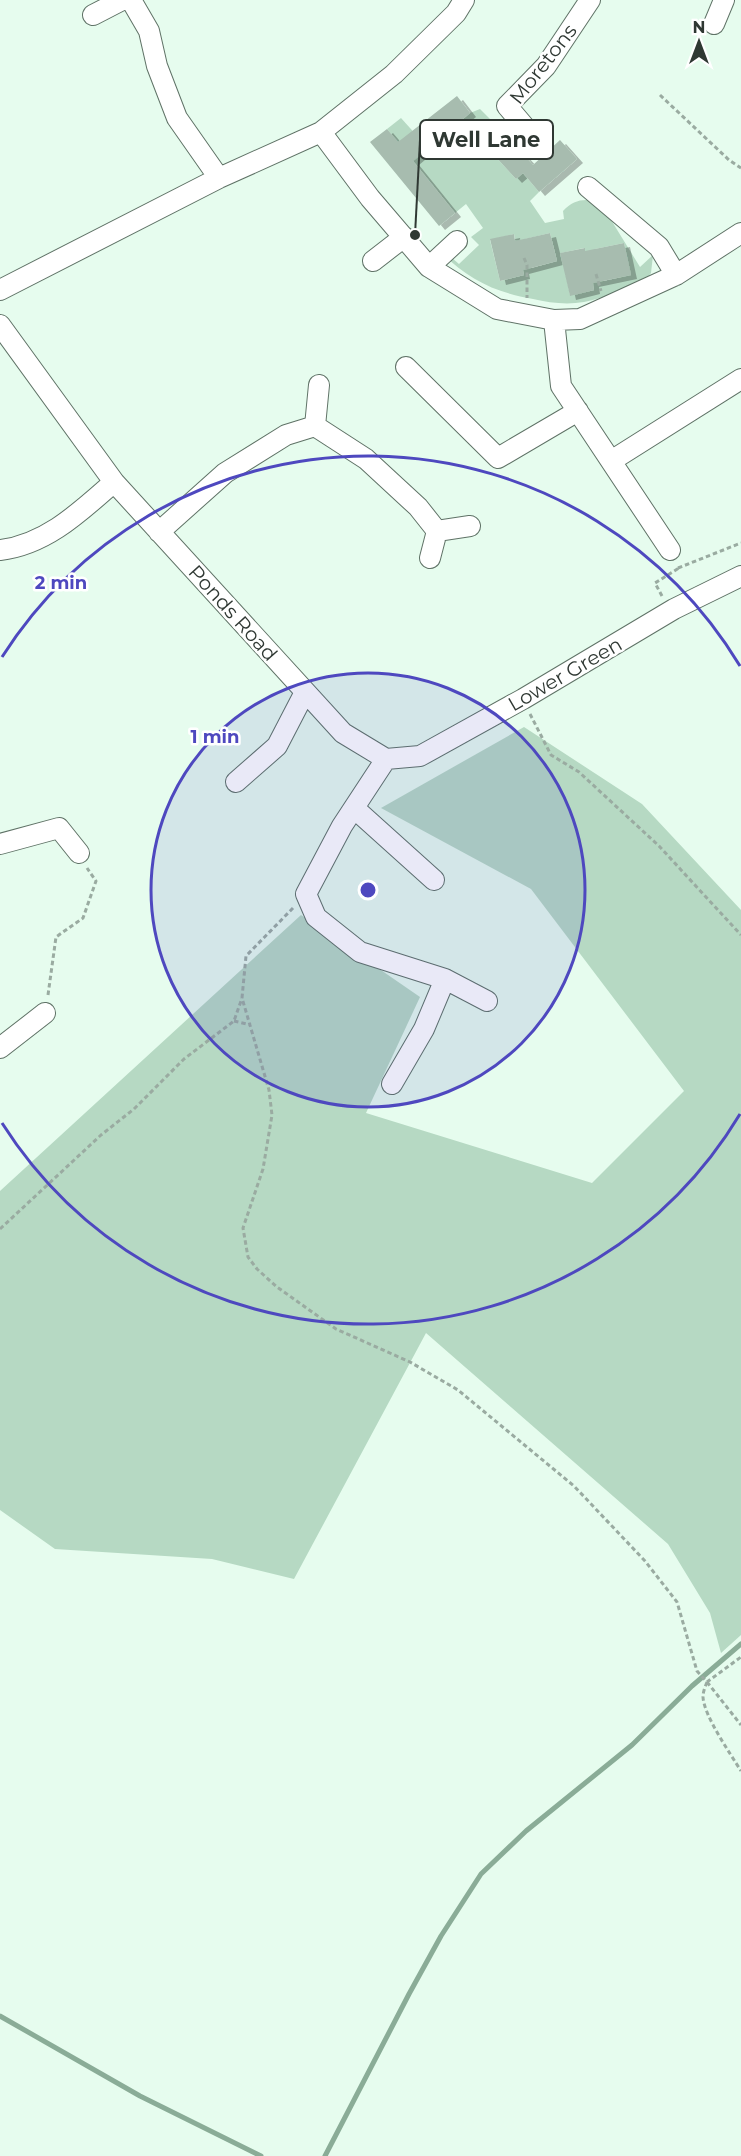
<svg xmlns="http://www.w3.org/2000/svg" width="741" height="2156" font-family="Montserrat,sans-serif">
	<style>
		.green { fill: #b6d9c3; fill-rule: evenodd }
		.lines { fill: none; stroke-linecap: round; stroke-linejoin: round }
		.stream { stroke: #8aac97; stroke-width: 5 }
		.building { fill: #a7bcaf; filter: url(#shadow) }
		.minor-casing { stroke: #5f7266; stroke-width: 22 }
		.path { stroke: #9aaba1; stroke-width: 3; stroke-dasharray: 4.5 3; stroke-linecap: butt }
		.minor { stroke: #fff; stroke-width: 20 }
		.ring { fill: none; stroke: #4e48bf; stroke-width: 3 }
		.labels { text-anchor: middle; dominant-baseline: central; stroke-width: 5; stroke-linejoin: round; paint-order: stroke }
		.street-label { font-size: 20px; fill: #2f3833; stroke: #fff }
		.centre { fill: #4e48bf; stroke: #fff; stroke-width: 3 }
		.ring-label { font-size: 18px; text-anchor: middle; font-weight: bold; fill: #4e48bf; stroke: #fff; stroke-width: 5; stroke-linejoin: round; paint-order: stroke }
		.leader { fill: none; stroke: #2f3833; stroke-width: 2 }
		.callout-dot { fill: #2f3833; stroke: #fff; stroke-width: 2 }
		.callout { fill: #fff; stroke: #2f3833; stroke-width: 2 }
		.callout-label { font-size: 21px; text-anchor: middle; font-weight: bold; fill: #2f3833 }
	</style>
	<defs>
		<filter id="shadow"><feDropShadow dx="6" dy="4" stdDeviation="0" flood-color="#0004"/></filter>
	</defs>
	<rect width="100%" height="100%" fill="#e6fcee"/>
	<path class="green" d="M480,109l18,18 10,-6c19,9 32,13 16,34l-14,-15 -16,15 22,24 7,-6 16,19 -9,9 15,22 19,-4 -1,-8c11,-12 22,-13 37,-9l40,65 13,-12 -2,18 -5,7c-20,8 -41,18 -62,22 -17,3 -34,1 -51,-3 -36,-6 -64,-19 -90,-45l2,-2 14,12 20,-19 -8,-8 12,-9 -17,-24 -11,9 -68,-84 14,-11 27,30 42,-35zM550,233l7,28 -25,7 -12,-9 4,16 -24,6 -10,-41 24,-6 3,14 8,-9zM624,243l6,32 -26,6 -13,-5 3,14 -24,5 -9,-42 23,-5 4,14 7,-13z
		M524,727l118,77 99,106v725l-20,18 -11,-40 -42,-69 -242,-211 -132,246 -82,-20 -157,-10 -55,-39v-319l301,-276 119,82 -54,116 226,70 92,-92 -153,-202 -150,-81z"/>
	<g class="lines">
		<path class="stream" d="M0,2016l140,80 121,60
			M325,2156l84,-162 32,-58 40,-62 45,-43 106,-86 60,-59 49,-42"/>
	</g>
	<path class="building" d="M457,96l13,17 -57,48 42,52 -16,13 -69,-84 17,-13 11,13z
		M510,140l23,25 27,-25 17,19 -38,33 -16,-19 -7,6 -22,-24z
		M550,233l7,28 -34,9 1,5 -24,6 -10,-42 24,-5 1,7z
		M624,243l7,32 -38,8 1,7 -24,6 -10,-43 25,-5v3z"/>
	<g class="lines">
		<defs>
			<path id="minor" d="M131,0l18,31 8,35 20,52 42,60
				M93,15l29,-15
				M714,24l10,-24
				M524,126l-17,-20 39,-40 44,-66
				M321,132l49,66 59,69 68,42 57,11 26,-1 96,-44 65,-42
				M588,187l71,60 17,28
				M373,261l31,-24
				M429,267l28,-26
				M0,290l219,-112 102,-46 73,-58 62,-61 8,-13
				M554,320l7,66 109,164
				M0,325l114,157 229,251 43,26 -44,67 -36,68 10,23 44,35 85,27 -21,50 -32,55
				M406,367l92,91 80,-47
				M315,426l51,33 52,48 19,24
				M611,461l130,-82
				M159,532l66,-59 61,-38 29,-9 4,-41
				M0,550c46,-5 81,-39 114,-68
				M430,558l7,-27 33,-5
				M386,759l34,-3 103,-57 151,-90 67,-33
				M236,782l41,-36 28,-54
				M354,808l80,72
				M0,844l59,-16 20,25
				M445,979l42,22
				M0,1048l45,-35"/>
		</defs>
		<use href="#minor" class="minor-casing"/>
		<path class="path" d="M660,95l69,65 12,8
			M524,258l3,7v33
			M596,274l5,17
			M678,568l63,-25
			M662,596l-7,-13 24,-15
			M530,714l21,41 28,17 80,74 82,89
			M293,908l-47,48 -4,42 27,92 3,25 -9,54 -20,59 5,29 9,12 20,18 59,42 74,33 48,28 116,96 71,75 32,41 20,69 10,11 34,-25
			M48,995l8,-58 27,-19 13,-37 -9,-13
			M234,1021l17,4
			M0,1229l101,-94 33,-26 50,-50 50,-38 8,-23
			M707,1682c-2,5 -4,10 -4,15 1,19 27,56 38,74
			M707,1682l34,43"/>
		<use href="#minor" class="minor"/>
	</g>
	<circle cx="368" cy="890" r="217" fill="#4e48bf" fill-opacity=".12"/>
	<g class="ring">
		<circle cx="368" cy="890" r="217"/>
		<path d="M740 1114A434 434 0 0 1 2 1123M2 657A434 434 0 0 1 740 666"/>
	</g>
	<g class="labels">
		<g class="street-label">
			<text transform="translate(543 64) rotate(-52)">Moretons</text>
			<text transform="translate(233 613) rotate(48)">Ponds Road</text>
			<text transform="translate(565 674) rotate(-30)">Lower Green</text>
		</g>
	</g>
	<circle cx="368" cy="890" r="9" class="centre"/>
	<g class="ring-label">
		<text x="61" y="589">2 min</text>
		<text x="215" y="743">1 min</text>
	</g>
	<path class="leader" d="M415 235L420 140"/>
	<circle class="callout-dot" cx="415" cy="235" r="6"/>
	<rect class="callout" x="420" y="120" width="133" height="39" rx="6"/>
	<g class="callout-label">
		<text x="486" y="147">Well Lane</text>
	</g>
	<g transform="translate(699 42)" stroke="#ffffff" stroke-width="4.5" paint-order="stroke">
	<path d="M0-4.5L10 22L0 15L-10 22Z" fill="#2f3833"/>
	<text y="-9" font-size="16" font-weight="bold" text-anchor="middle" fill="#2f3833">N</text>
	</g>
</svg>
